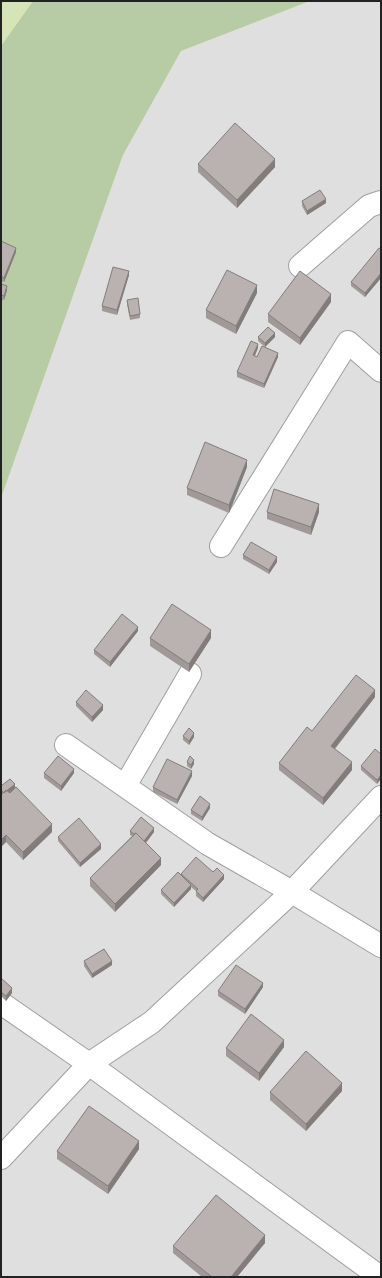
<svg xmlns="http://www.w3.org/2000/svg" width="382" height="1278" font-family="Cabin,sans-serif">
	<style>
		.residential { fill: #e0dfdf }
		.grass { fill: #d6e4b7 }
		.forest { fill: #b7cba4 }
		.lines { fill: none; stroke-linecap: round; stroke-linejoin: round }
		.street-casing { stroke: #9f9f9f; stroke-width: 24 }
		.street { stroke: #fff; stroke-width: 22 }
		.wall { fill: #a09997 }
		.shaded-wall { fill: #827d7b }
		.building { fill: #bab2b0; stroke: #827d7b }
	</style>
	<rect width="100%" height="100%" fill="#f1edea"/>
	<path class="residential" d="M310,1h71v1276h-380v-779l122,-343 58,-104z"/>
	<path class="grass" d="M1,1h32l-32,45z"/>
	<path class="forest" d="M33,1h277l-129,50 -58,104 -122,343v-452z"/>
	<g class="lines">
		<defs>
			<path id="street" d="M300,266l69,-60 12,-4
				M221,546l127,-204 33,29
				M66,745l142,99 84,48 89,54
				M125,786l65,-112
				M1,1003l88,61 291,213
				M1,1158l88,-94 63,-42 140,-130 89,-95"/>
		</defs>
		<use href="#street" class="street-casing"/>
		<use href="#street" class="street"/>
	</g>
	<path class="wall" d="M198,164l77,3 -38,41 -39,-36z
		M302,201l24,2 -19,12 -5,-9z
		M1,241l15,11 -12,30 -3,-1z
		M381,249v29l-16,19 -14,-11v-4z
		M129,275l-12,40 -15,-4v-5z
		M1,284l6,6 -3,10h-3z
		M257,293l-21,41 -30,-16v-8z
		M127,300l13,14v4l-10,2 -3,-16z
		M331,302l-31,43 -32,-23v-8z
		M258,337h17l-10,10 -7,-6z
		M258,348l-3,8 2,1h21l-14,31 -27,-11v-5z
		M247,467l-18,46 -42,-18v-7z
		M267,512h52l-8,23 -44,-16z
		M243,555l34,7 -8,12 -26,-15z
		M138,631l-28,36 -16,-13v-4z
		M150,638h61l-22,34 -39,-26z
		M375,697l-40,52 17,21 -29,35 -44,-35v-7l33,-32z
		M76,702l27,8 -11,12 -16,-16z
		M183,736l11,1 -5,8 -6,-5z
		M381,754l-4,30 -16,-14v-4z
		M187,762l7,2 -3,5 -4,-3z
		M44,773h30l-13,18 -17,-13z
		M192,776l-15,28 -24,-12v-5z
		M1,786l14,2 -6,5 43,39 -29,28 -17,-18 -4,4 -1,-1z
		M210,808l-8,13 -11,-7v-4z
		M130,831l24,1 -8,11 15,22 -46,47 -25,-26v-8l42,-42 -2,-1z
		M58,837l43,12 -21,18 -22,-26z
		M213,872l11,7 -21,23 -7,-6v-5l-5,-4v2l-17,18 -13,-13v-4l20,-15v-1z
		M84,961l28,4 -20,13 -8,-12z
		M1,978l11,15 -6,8 -5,-5z
		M263,987l-18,27 -27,-18v-5z
		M284,1047l-25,34 -33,-25v-8z
		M342,1091l-36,40 -36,-31v-8z
		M139,1149l-31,45 -51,-35v-8z
		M265,1243l-28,34h-35l-29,-24v-7z"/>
	<path class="shaded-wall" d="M275,159v8l-38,41v-8z
		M326,199v4l-19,12v-4z
		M16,248v4l-12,30v-4z
		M129,271v4l-12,40v-5z
		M381,273v5l-16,19v-4z
		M257,285v8l-21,41v-8z
		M7,286v4l-3,10v-4z
		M331,294v8l-31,43v-7z
		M275,333v4l-10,10v-4z
		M258,344v4l-5,11v-4z
		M278,353v4l-14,31v-4z
		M247,460v7l-18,46v-8z
		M319,504v8l-8,23v-8z
		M277,557v5l-8,12v-4z
		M138,627v4l-28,36v-5z
		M211,630v8l-22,34v-8z
		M375,690v7l-44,56v-7z
		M103,705v5l-11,12v-5z
		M194,733v4l-5,8v-4z
		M194,760v4l-3,5v-4z
		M352,762v8l-29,35v-7z
		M74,769v4l-13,18v-5z
		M192,771v5l-15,28v-4z
		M381,775v4l-4,5v-4z
		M15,784v4l-11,9v-4z
		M210,804v4l-8,13v-4z
		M52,824v8l-29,28v-8z
		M154,828v4l-10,13v-4z
		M6,835v7l-4,4v-7z
		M101,844v5l-21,18v-4z
		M161,858v7l-46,47v-8z
		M224,875v4l-21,23v-4z
		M191,885v4l-17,18v-4z
		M112,961v4l-20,13v-4z
		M263,983v4l-18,27v-5z
		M12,988v5l-6,8v-5z
		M284,1040v7l-25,34v-8z
		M342,1083v8l-36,40v-7z
		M139,1141v8l-31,45v-8z
		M265,1235v8l-28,34h-6z"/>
	<path class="building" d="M235,123l40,36 -38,41 -39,-36z
		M320,190l6,9 -19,12 -5,-10z
		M1,241l15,7 -12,30 -3,-2z
		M379,248l2,1v24l-16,20 -14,-11z
		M113,267l16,4 -12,39 -15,-4z
		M227,270l30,15 -21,41 -30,-16z
		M300,271l31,23 -31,44 -32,-24z
		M1,284l6,2 -3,10 -3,-1z
		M138,298l2,16 -10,2 -3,-16z
		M268,327l7,6 -10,10 -7,-6z
		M251,341l7,3 -5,11 4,2 5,-11 16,7 -14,31 -27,-12z
		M205,442l42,18 -18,45 -42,-17z
		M274,489l45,15 -8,23 -44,-15z
		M251,542l26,15 -8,13 -26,-15z
		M172,604l39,26 -22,34 -39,-26z
		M122,614l16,13 -28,35 -16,-12z
		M356,675l19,15 -44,56 21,16 -29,36 -44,-35 28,-36 5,4z
		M86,690l17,15 -11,12 -16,-15z
		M189,728l5,5 -5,8 -6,-5z
		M375,749l6,5v21l-4,5 -16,-14z
		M58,756l16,13 -13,17 -17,-13z
		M190,756l4,4 -3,5 -4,-3z
		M167,759l25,12 -15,29 -24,-13z
		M10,779l5,5 -11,9 -3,-3v-4z
		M16,787l36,37 -29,28 -17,-17 -4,4 -1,-2v-42l5,-5 4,3z
		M200,796l10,8 -8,13 -11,-7z
		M141,817l13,11 -10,13 -8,-8 -2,1 -4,-3z
		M79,818l22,26 -21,19 -22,-26z
		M136,833l25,25 -46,46 -25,-26z
		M196,857l17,15 4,-4 7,7 -21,23 -7,-7 2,-2 -17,-15z
		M178,872l13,13 -17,18 -13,-13z
		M104,949l8,12 -20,13 -8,-13z
		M236,965l27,18 -18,26 -27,-18z
		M1,978l11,10 -6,8 -5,-4z
		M251,1014l33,26 -25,33 -33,-25z
		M306,1051l36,32 -36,41 -36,-32z
		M89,1106l50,35 -31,45 -51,-35z
		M216,1195l49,40 -34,42h-19l-39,-31z"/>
	<rect width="382" height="1278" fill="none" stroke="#222222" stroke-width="4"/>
</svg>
